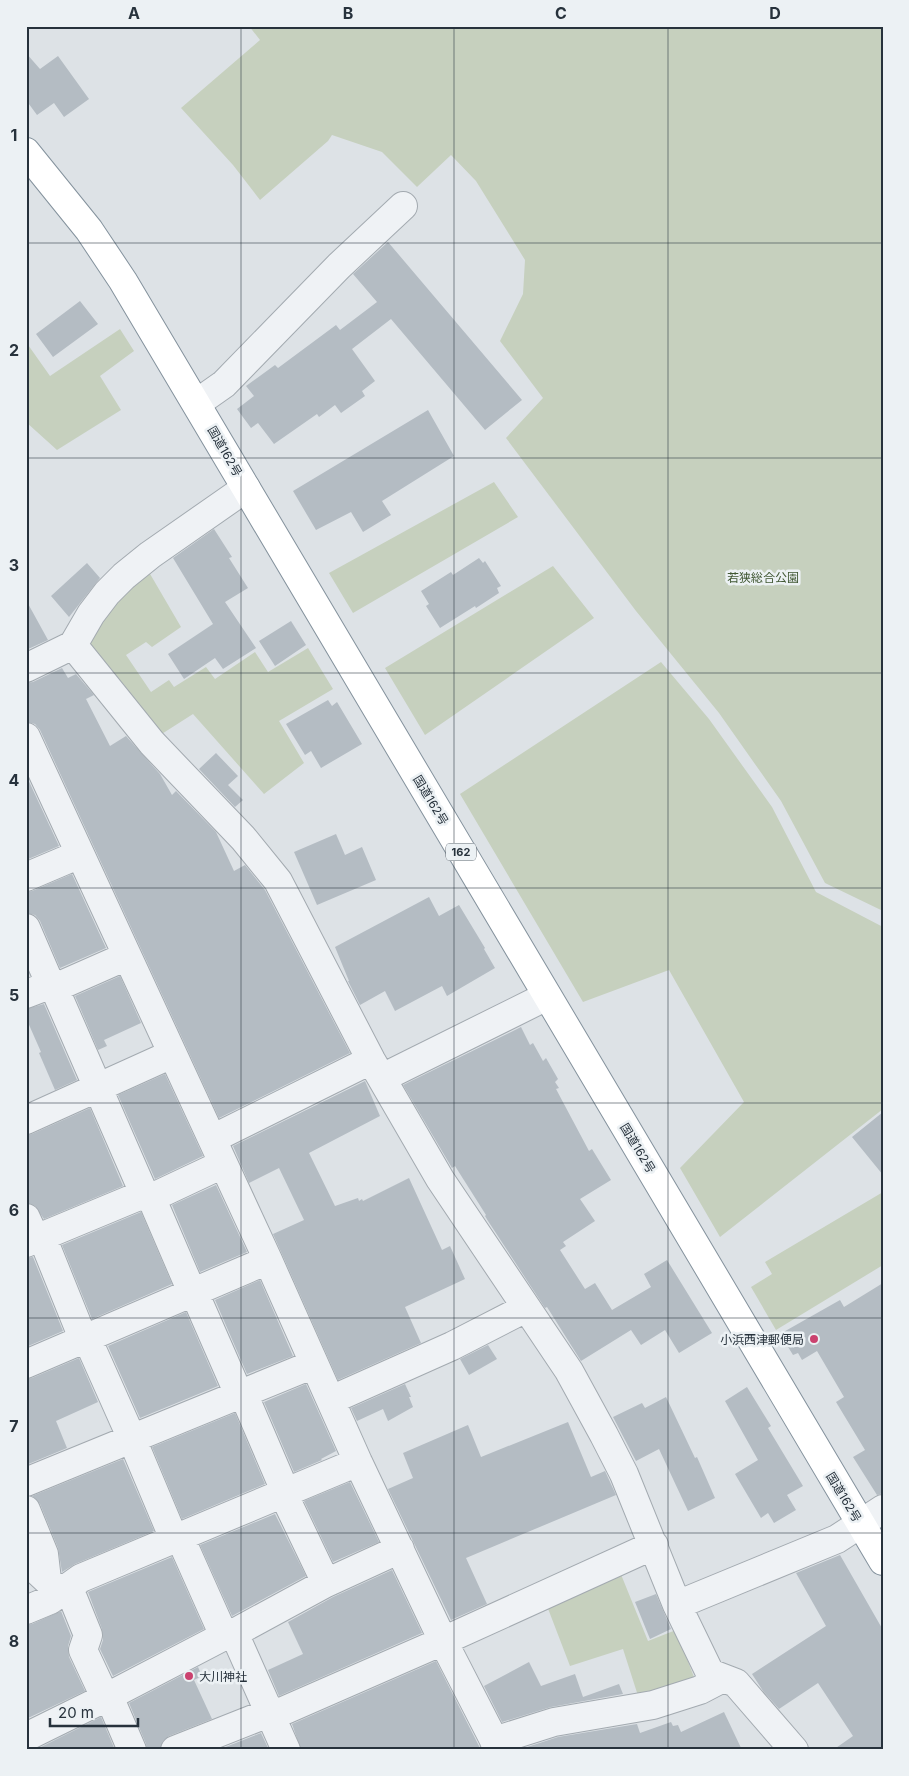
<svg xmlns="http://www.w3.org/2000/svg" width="909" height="1776" font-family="Inter,'Noto Sans JP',sans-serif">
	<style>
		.green { fill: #c6d0be }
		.building { fill: #b4bcc3 }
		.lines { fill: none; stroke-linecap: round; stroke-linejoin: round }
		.minor-casing { stroke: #a3aab0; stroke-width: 30 }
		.highway-casing { stroke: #84929d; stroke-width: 30 }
		.minor { stroke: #eff2f5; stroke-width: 28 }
		.highway { stroke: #fff; stroke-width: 28 }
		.grid { fill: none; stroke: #27323c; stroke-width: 1; stroke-opacity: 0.55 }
		.poi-dot { fill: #cb426f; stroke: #ecf1f4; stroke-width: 2 }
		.labels { text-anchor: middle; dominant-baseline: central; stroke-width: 5; stroke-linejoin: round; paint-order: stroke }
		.shield { fill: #ecf1f4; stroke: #626b73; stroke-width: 1 }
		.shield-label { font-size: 11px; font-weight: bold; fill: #27323c }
		.street-label { font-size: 12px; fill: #27323c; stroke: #ecf1f4 }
		.park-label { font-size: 12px; fill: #415834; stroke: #ecf1f4 }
		.poi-label { font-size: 12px; fill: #27323c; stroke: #ecf1f4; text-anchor: end }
		.neatline { fill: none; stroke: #27323c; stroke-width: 2 }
		.grid-label { font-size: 16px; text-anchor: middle; font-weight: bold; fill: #27323c }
	</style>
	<rect width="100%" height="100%" fill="#dde2e6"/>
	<path class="green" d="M249,26h634v885l-58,-28 -44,-82 -62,-88 -83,-102 -130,-173 37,-40 -43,-57 23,-47 2,-34 -49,-79 -25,-26 -34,32 -35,-35 -50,-17 -4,6 -68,59 -27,-35 -52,-57 79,-68z
		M120,329l14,22 -34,25 21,34 -64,40 -31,-28v-80l24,34z
		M494,482l24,35 -165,96 -24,-40z
		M553,566l41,52 -169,117 -40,-67z
		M146,567l35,60 -29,20 -6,-5 -20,13 25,37 18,-12 5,7 32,-20 9,12 40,-27 13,20 40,-24 25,41 -54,32 25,42 -40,31 -71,-80 -36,23 -76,-94z
		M661,662l48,57 63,88 44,85 67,35v182l-163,128 -40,-69 64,-66 -75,-132 -86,32 -123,-208z
		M883,1192v73l-107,65 -25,-43 21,-13 -7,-12z
		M620,1572l28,69 28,-11 21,55 -57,17 -17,-53 -53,17 -23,-60z"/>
	<path class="building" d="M26,53l14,16 18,-13 31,43 -25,18 -10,-14 -17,12 -11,-15z
		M388,242l134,158 -37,30 -94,-111 -39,30 23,32 -13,10 3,5 -24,17 -6,-8 -16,12 -2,-3 -43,30 -16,-21 -7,5 -14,-19 17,-13 -8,-10 29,-21 3,3 58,-43 4,5 37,-28 -24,-28z
		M80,301l18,23 -45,33 -17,-23z
		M428,410l26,46 -72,45 9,14 -28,17 -12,-20 -35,18 -23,-39z
		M214,529l18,28 -3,1 19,30 -23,14 31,46 -33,21 -8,-11 -31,21 -16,-25 45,-30 -40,-66z
		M479,558l4,5 2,-2 16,25 -4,2 2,5 -23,15 -1,-2 -35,22 -14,-22 3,-2 -8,-13 30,-19 2,3z
		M87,563l13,15 -31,39 -18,-21z
		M26,600l22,40 -22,10z
		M291,621l15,24 -31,21 -16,-25z
		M62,668l6,10 8,-4 18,21 -8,4 24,47 16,-10 34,38 12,21 4,-4 40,41 18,39 11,-6 20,25 85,163 -131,65 -179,-388 -5,-6 -9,-2v-39l7,-1z
		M328,700l4,6 5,-4 25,42 -41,24 -10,-17 -6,4 -19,-31z
		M216,753l22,23 -10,9 15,15 -8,7 -36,-38z
		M26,775l33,71 -33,14z
		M336,834l9,21 17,-8 14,33 -59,25 -23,-53z
		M72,874l34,74 -46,20 -20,-47 -5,-6 -9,-2v-21l6,-1z
		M429,897l10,19 20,-11 26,43 -1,1 11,19 -48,28 -5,-10 -47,25 -10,-20 -25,14 -12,-24h1l-14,-34z
		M120,976l21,47 -37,17 3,6 -9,4 -23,-54z
		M44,1004l33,76 -22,10 -16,-37 2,-1 -15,-34v-9z
		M521,1027l9,18 3,-2 10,18 3,-3 12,21 -3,3 4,6 -3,1 33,62 3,-2 19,31 -31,19 15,22 -32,21 3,4 -6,4 25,39 10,-6 17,27 39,-23 -7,-13 23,-14 45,73 -33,20 -14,-23 -24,15 -10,-15 -50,31 -34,-54 -2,1 -57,-87 -3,-5 1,-1 -31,-49 -3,2 -49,-83z
		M165,1074l38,82 -48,23 -37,-84z
		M365,1081l15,35 -71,37 26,53 23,-8 1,3 3,-2 1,2 46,-23 33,72 8,-4 15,33 -60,28 16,36 -83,37 -65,-146 31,-14 -25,-52 -30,15 -16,-37z
		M90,1108l33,78 -79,33 -9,-13 -9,-3v-68l6,-1z
		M883,1112v63l-31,-38z
		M216,1185l31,67 -47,20 -28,-67z
		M141,1212l31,72 -80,35 -30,-74z
		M33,1257l30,74 -37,16v-89z
		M260,1280l33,76 -46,18 -32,-74z
		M883,1283v210l-6,2 -24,-38 12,-7 -29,-48 8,-5 -27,-46 -15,9 -4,-7 -5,2 -13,-21 60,-34 4,7z
		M186,1312l32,74 -78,32 -32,-72z
		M488,1345l9,14 -28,16 -9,-16z
		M79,1358l19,44 -42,19 11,27 -41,17v-86l6,-1z
		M306,1384l30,67 -15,8 1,1 -28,12 -30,-70z
		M405,1384l6,13h-2l4,10 -25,14 -5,-12 -26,12 -6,-13z
		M747,1387l24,39 -3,2 35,58 -16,9 9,15 -22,13 -6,-10 -7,5 -26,-44 23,-14 -33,-59z
		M666,1397l29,61 2,-1 18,41 -27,13 -29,-62 -23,12 -23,-44 29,-14 3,5z
		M235,1413l30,71 -83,35 -30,-72z
		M568,1422l23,55 14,-6 11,24 -150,63 21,46 -36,16 -63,-131 25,-11 -10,-25 65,-28 13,32z
		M123,1459l31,72 -79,33 -13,8 -4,-24 -18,-44 -8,-8z
		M350,1482l29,60 -46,20 -29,-61z
		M275,1514l31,62 -74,40 -32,-71z
		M840,1555l43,75v120h-50l20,-14 -35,-53 -39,26 -16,-18 -11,-17 74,-48 -30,-53z
		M172,1557l32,72 -91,47 -13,-27 3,-9 -1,-11 -14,-37z
		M392,1570l30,63 -143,63 -11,-26 35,-16 -15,-32 45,-25z
		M656,1594l15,35 -21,10 -15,-37z
		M61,1611l10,25 -3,10 1,11 16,34 -59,28v-94l6,-1z
		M436,1661l45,89h-180l-9,-26z
		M529,1662l12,24 34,-12 8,23 36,-13 4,10 -72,13 -49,15 -18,-36z
		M198,1667l4,9 -8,4 18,39 -43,17 -6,5 -3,9h-13l-1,-6 -17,-41z
		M724,1712l18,38h-224l40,-13 79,-13 3,9 31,-11 2,4 5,-1 3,7z
		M101,1717l14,33h-80z
		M261,1733l8,17h-51z"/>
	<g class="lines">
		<defs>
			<path id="minor" d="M197,403l27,-19 115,-118 64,-60
				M73,645l18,-31 16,-21 17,-17 26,-21 96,-67
				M26,668l47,-23 79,98 91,95 35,43 93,179 69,119 129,192 35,64 20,39 53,131 33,68 26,10 58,67
				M26,737l242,523 90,202 85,179 56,109
				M26,877l54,-23
				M26,928l22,51 9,15 85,195 12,15 34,79 10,18 38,87 10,12 36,84 1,9 43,90
				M26,994l21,-8h12l68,-30
				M382,1078l165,-82
				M26,1120l146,-66
				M212,1139l159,-79
				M26,1218l6,13 13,13 35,87 11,16 41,92 39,93 12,12 41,92
				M26,1243l113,-47 14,1 70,-33
				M26,1364l242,-104
				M331,1400l121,-54 74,-38
				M26,1482l288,-118
				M26,1510l18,44 3,26
				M26,1568l6,-2 29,27 12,5 15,37 -5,15 20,43 8,8 21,49
				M677,1605l160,-66 46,-30
				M26,1610l24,-10 31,-22 277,-116
				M26,1737l81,-40 117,-61 10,-3
				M494,1741l60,-19 99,-17 47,-15 23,-12
				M175,1750l86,-34 22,-5 160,-70 211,-96
				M286,1750l-52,-117 92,-50 74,-34"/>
			<path id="highway" d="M26,152l63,78 34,51 760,1280"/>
		</defs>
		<use href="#minor" class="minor-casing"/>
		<use href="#highway" class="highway-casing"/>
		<use href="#minor" class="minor"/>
		<use href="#highway" class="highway"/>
	</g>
	<path class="grid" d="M241,26v1724M454,26v1724M668,26v1724M26,243h857M26,458h857M26,673h857M26,888h857M26,1103h857M26,1318h857M26,1533h857"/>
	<g class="poi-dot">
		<circle cx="814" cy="1339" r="5"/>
		<circle cx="189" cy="1676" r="5"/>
	</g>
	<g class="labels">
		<rect class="shield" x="446" y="843.5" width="30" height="17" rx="4"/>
		<g class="shield-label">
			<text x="461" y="852">162</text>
		</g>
		<g class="street-label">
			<text transform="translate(225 451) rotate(60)">国道162号</text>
			<text transform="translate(431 800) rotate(59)">国道162号</text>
			<text transform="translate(638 1148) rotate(59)">国道162号</text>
			<text transform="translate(844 1497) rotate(59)">国道162号</text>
		</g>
		<g class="park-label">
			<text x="763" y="577">若狭総合公園</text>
		</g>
		<g class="poi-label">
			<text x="804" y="1339">小浜西津郵便局</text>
			<text x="199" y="1676" text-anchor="start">大川神社</text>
		</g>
	</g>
	<rect width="909" height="1776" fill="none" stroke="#ecf1f4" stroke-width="55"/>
	<path d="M50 1718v8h88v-8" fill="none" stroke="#27323c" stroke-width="2.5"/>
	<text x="58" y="1718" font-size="15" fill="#27323c" stroke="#ecf1f4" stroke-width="4" paint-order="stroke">20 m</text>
	<rect x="28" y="28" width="854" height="1720" class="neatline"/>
	<g class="grid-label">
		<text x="134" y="19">A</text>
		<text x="348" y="19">B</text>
		<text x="561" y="19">C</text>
		<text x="775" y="19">D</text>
		<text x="14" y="141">1</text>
		<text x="14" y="356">2</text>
		<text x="14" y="571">3</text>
		<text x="14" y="786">4</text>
		<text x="14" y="1001">5</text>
		<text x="14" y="1216">6</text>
		<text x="14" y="1432">7</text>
		<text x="14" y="1647">8</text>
	</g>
</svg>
